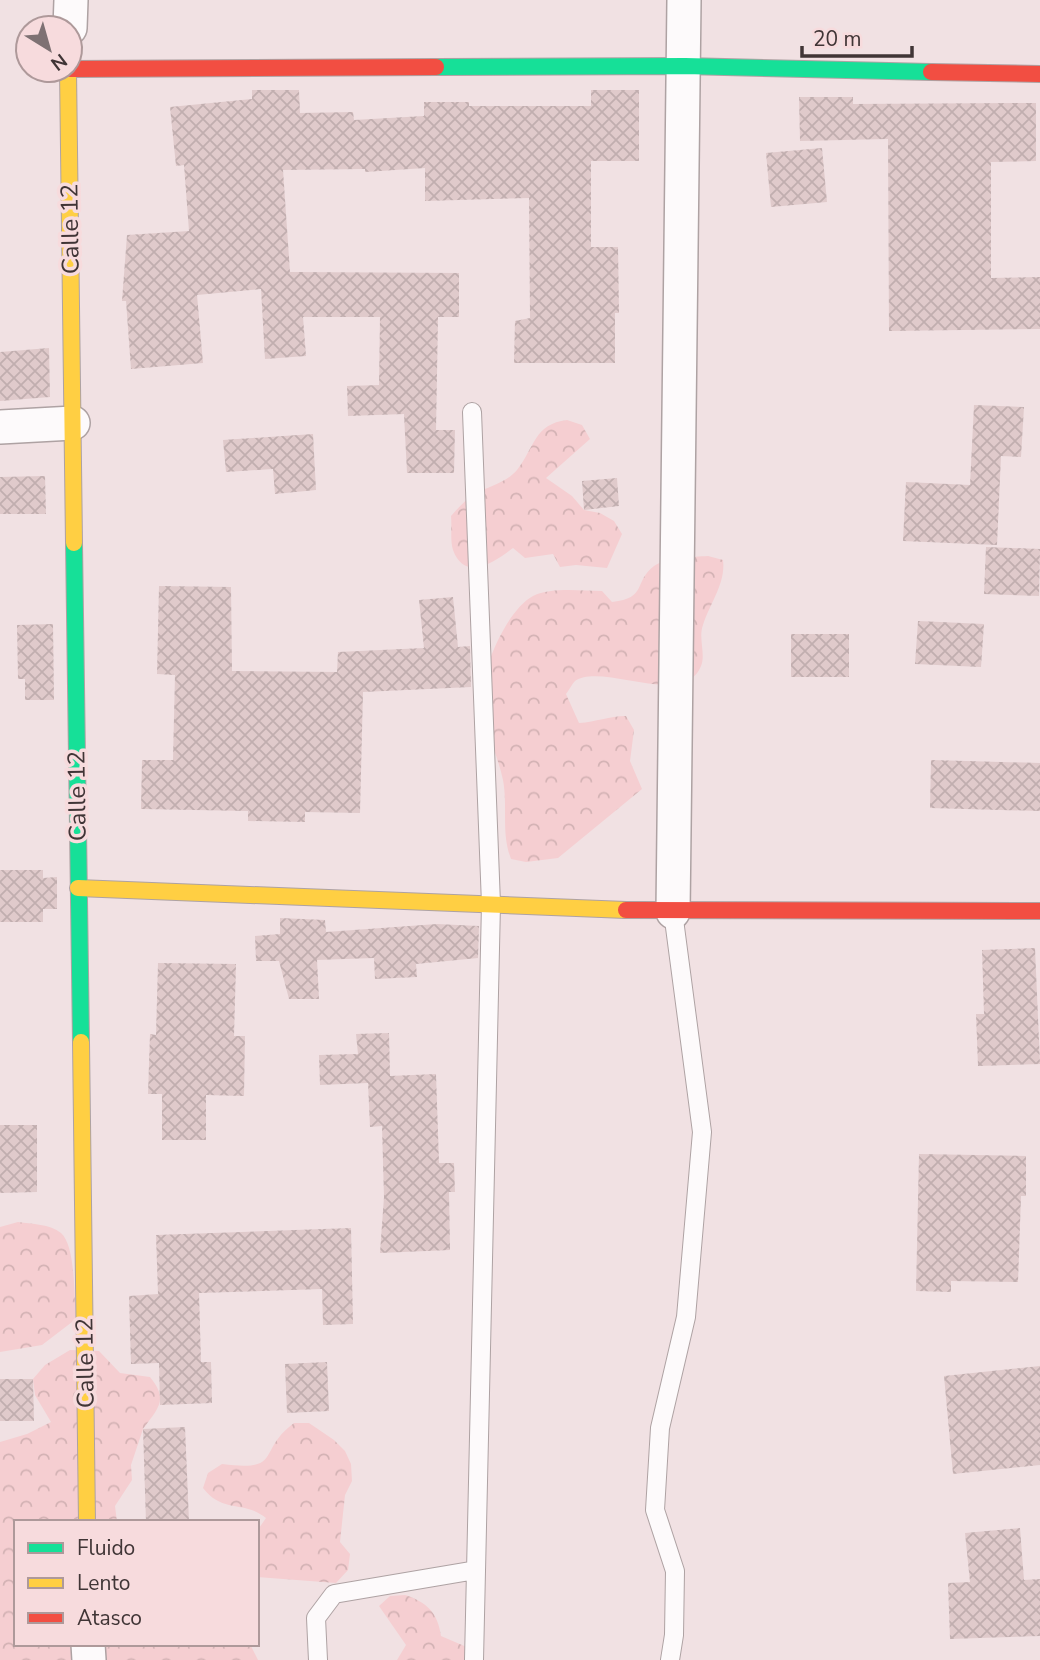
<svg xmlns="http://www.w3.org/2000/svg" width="1040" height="1660" font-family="'Nunito Sans',sans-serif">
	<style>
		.forest { fill: url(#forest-crowns) }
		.building { fill: url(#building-cross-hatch) }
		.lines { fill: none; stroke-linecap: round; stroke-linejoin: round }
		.lane-casing { stroke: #aea2a3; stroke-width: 20 }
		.street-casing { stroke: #aea2a3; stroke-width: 36 }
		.fast-casing { stroke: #aea2a3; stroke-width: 18 }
		.slow-casing { stroke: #aea2a3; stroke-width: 18 }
		.jam-casing { stroke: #aea2a3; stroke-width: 18 }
		.lane { stroke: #fdfafb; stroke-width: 18 }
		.street { stroke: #fdfafb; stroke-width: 33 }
		.fast { stroke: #16e098; stroke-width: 16 }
		.slow { stroke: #ffcf43; stroke-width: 16 }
		.jam { stroke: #f24e42; stroke-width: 16 }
		.labels { text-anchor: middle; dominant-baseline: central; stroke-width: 7; stroke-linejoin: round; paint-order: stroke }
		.street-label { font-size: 24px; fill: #403536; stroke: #f7dbdd }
	</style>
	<defs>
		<pattern id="forest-crowns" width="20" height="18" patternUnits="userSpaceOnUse" patternTransform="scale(1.75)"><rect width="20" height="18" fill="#f5ced1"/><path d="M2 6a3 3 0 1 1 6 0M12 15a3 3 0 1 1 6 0" fill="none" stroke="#d3b2b4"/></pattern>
		<pattern id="building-cross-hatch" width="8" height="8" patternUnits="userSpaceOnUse" patternTransform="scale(1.75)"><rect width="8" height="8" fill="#e0cacb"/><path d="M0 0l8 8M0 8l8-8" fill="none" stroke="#c1aeaf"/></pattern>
	</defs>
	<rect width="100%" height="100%" fill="#f1e1e3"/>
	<path class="forest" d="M567,420l15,5 8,14 -44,39 26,18 12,14 16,3 14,8 8,13 -15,34 -31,-3 -16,2 -7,-13 -28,4 -12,-10c-17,13 -48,35 -60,2 -3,-9 -1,-23 -2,-34 7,-8 14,-16 24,-22 14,-8 31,-11 42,-24 18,-23 17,-46 50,-50z
		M708,556l15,4c3,23 -13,43 -20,65 -5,13 3,29 -2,41 -17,43 -99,-4 -126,15 -3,3 -6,9 -9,13l13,29c17,-1 30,-7 47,-7l8,14 -4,31 12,28 -84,69 -32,4 -15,-3c-10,-26 -3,-52 -8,-79 -5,-24 -17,-47 -21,-72 -5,-30 23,-97 51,-112 18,-9 49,-5 69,-5l10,11c36,-4 21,-20 42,-36 13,-9 39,-9 54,-10z
		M18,1222c14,2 32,2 43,11 15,13 13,66 15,86l-34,26 -42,7v-125z
		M70,1350l29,1 21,22 30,4c19,23 8,31 -7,52l-12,36 1,15 -17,26 2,16h-101v122h234l8,16h-258v-218l27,-8 24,-12 -16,-27 -2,-16 12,-14z
		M294,1423h15l25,17 11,11 6,13 1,17 -7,14 -5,47 10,12 -2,16 -12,13 -79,-6v-46l9,-13c-22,-18 -43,-4 -63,-30l5,-15 14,-9c62,8 34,-13 72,-41z
		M405,1595c22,7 33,18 36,41l28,12 9,12h-81l9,-15 -27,-39 11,-10z"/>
	<path class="building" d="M252,90h47l1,23 53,-1 1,8 70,-4v-14h45v4h122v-16h48v71h-48v86h27l1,66h-4v50h-101l1,-42 15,-3 -1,-120 -104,3v-33l-60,4v-3l-82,1 7,102 169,1v44h-21l-2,113h19l-1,43h-47l-3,-59 -56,2 -1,-30 32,-1 1,-68h-77l3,39 -41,3 -4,-70 -64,6 6,68 -72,6 -5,-68h-4l5,-66 62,-4 -5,-66 -8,1 -6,-59 82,-8z
		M799,97h54v7l183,-1v58l-45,1v116l49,-1v52l-151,2 -1,-192 -88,2z
		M822,148l5,54 -56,5 -5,-54z
		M49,348l1,49 -50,4v-49z
		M974,405l50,2 -3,50 -20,-1 -4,89 -94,-4 3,-59 64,3z
		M313,434l3,56 -41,4 -2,-25 -47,3 -3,-32z
		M45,476l1,38h-46v-37z
		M617,478l2,28 -35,4 -2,-29z
		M986,547l54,2 -1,47 -55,-2z
		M159,586l72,1 1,84 105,1 1,-20 86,-4 -5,-48 34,-3 5,50 12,-1 1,41 -108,5 -3,121 -55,-1v10l-57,-1v-10l-107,-2 1,-49h31l2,-85 -18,-1z
		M918,621l66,3 -3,43 -66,-3z
		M53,624l1,76h-29v-21h-7l-1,-54z
		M791,634h58v43h-58z
		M931,760l109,3v48l-110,-3z
		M0,870h43v8l14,-1v32h-14v13h-43z
		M280,918l45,2 1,12 111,-8 42,2 -1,32 -62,6 1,13 -42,2 -1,-21 -57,2 2,39h-30l-10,-38h-23l-1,-25 25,-2z
		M1035,948l5,116 -62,2 -2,-52h8l-2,-64z
		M158,963l78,1 -2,72h11l-1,60 -38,-1v45h-44v-46h-14l2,-60 6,1z
		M389,1033l1,43 46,-2 3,89h15l1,29h-6l1,58 -70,3 4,-56 -2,-71 -12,1 -2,-44 -48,2 -1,-30 39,-1 -2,-20z
		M0,1125h37v67l-37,1z
		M919,1154l107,2v40h-5l-3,86 -67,-1v11l-35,-1z
		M351,1228l2,96 -30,1 -1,-36 -123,4 2,69h10l1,41 -52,2 -1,-42 -28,1 -2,-68 29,-2 -2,-59z
		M327,1362l2,49 -42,2 -2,-49z
		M1040,1366v99l-87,9 -9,-98z
		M0,1379h33l1,42h-34z
		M185,1427l4,94 -43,1 -3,-93z
		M1020,1528l4,52 16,-1v57l-90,3 -2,-56 22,-1 -5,-49z"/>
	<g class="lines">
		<defs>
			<path id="lane" d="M472,412l19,492 -17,756
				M318,1660l-2,-42 18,-24 142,-24
				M670,1660l4,-25 1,-64 -20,-61 5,-82 26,-111 16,-185 -29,-220"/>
			<path id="street" d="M70,28l1,-28
				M0,427l73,-4
				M673,912l11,-912
				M88,1644l1,16"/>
			<path id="fast" d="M436,67l249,-1 246,6
				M74,543l7,499"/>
			<path id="slow" d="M68,70l6,473
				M78,888l548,22
				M81,1042l6,480"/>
			<path id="jam" d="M70,69l366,-2
				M931,72l109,2
				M626,910l414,1"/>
		</defs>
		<use href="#lane" class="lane-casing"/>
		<use href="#street" class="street-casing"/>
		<use href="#fast" class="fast-casing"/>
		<use href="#slow" class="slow-casing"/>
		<use href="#jam" class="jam-casing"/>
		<use href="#lane" class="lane"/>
		<use href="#street" class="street"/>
		<use href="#fast" class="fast"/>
		<use href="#slow" class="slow"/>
		<use href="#jam" class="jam"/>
	</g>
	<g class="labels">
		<g class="street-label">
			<text transform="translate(70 229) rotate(-91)">Calle 12</text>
			<text transform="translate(77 796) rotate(-91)">Calle 12</text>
			<text transform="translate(85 1363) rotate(-91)">Calle 12</text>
		</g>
	</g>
	<rect x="14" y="1520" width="245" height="126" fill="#f7dbdd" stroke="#ae999a" stroke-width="2"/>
	<rect x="28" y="1543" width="35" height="10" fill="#16e098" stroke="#ae999a" stroke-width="2"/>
	<text x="77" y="1555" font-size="21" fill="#403536">Fluido</text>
	<rect x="28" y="1578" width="35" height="10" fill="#ffcf43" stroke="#ae999a" stroke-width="2"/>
	<text x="77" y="1590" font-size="21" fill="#403536">Lento</text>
	<rect x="28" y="1613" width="35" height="10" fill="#f24e42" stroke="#ae999a" stroke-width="2"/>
	<text x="77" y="1625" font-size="21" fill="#403536">Atasco</text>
	<g transform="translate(49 49) rotate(143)"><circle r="33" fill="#f7dbdd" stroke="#ae999a" stroke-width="2"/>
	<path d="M0-5L12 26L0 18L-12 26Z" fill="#7e7173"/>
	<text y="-10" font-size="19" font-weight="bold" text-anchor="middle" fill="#403536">N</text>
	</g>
	<path d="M802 46v10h110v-10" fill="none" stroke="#403536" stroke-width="3.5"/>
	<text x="813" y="46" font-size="21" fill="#403536" stroke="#f7dbdd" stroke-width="5" paint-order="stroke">20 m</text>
</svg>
